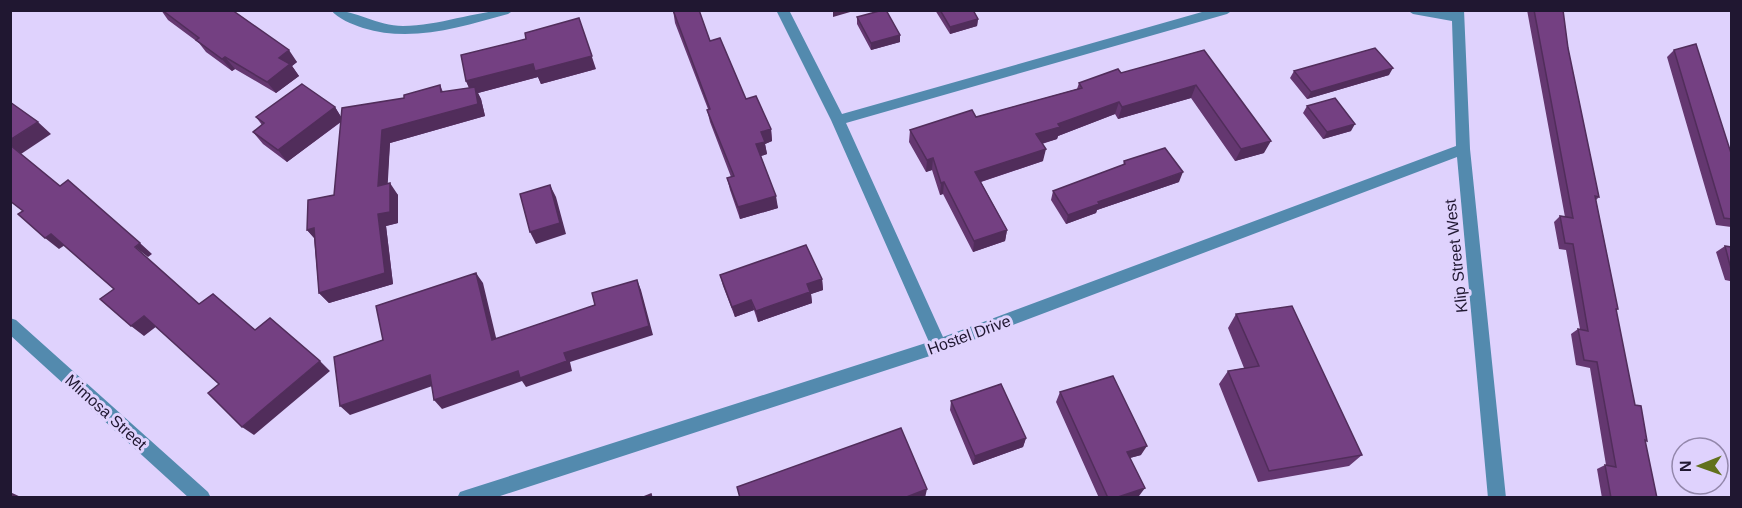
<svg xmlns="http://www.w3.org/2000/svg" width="1742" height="508" font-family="Helvetica,sans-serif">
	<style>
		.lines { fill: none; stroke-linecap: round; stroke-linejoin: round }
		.street { fill: #538aae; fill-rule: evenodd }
		.wall { fill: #643770 }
		.shaded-wall { fill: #512d5b }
		.building { fill: #744082; stroke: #512d5b; stroke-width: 1.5 }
		.labels { text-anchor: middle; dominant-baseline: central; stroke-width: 6; stroke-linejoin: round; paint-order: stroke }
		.street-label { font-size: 16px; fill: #201731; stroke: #dfd2fd }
	</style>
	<rect width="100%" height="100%" fill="#dfd2fd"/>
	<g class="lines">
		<path class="street" d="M331,10c25,0 46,16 72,16 38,0 73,-16 111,-16l-6,4c-48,13 -96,29 -145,14 -11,-4 -25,-9 -32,-18z
			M776,10h13l53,104 367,-104h24l-6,4 -381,109 97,214 513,-191 -4,-125 -39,-7 -6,-4 45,2v-2h12l6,139 36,349h-18l-31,-341 -518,196 -445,145h-37l3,-6 6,-2 463,-148 -98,-222z
			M10,318l6,2 192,172 3,6h-22l-179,-163z"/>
	</g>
	<path class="wall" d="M161,10h71l65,52 -5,4 7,10 -23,17 -41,-24 -3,2 -26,-19 -7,-9 -31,-23z
		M673,10l37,31 36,58 25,30 1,12 -7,3 2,10 -6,2 17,52 -38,11 -10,-29 -3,-12 4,-1 -21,-55 -3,-12 1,-1 -33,-86z
		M935,10h38l5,9 -1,7 -27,8z
		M1527,10h36l5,38 31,149 -3,3 22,109 -2,2 19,94 12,36 -2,1 12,56h-55l-5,-29 8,-4h1l-16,-97 -14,-3 -5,-31 7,-5h2l-14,-79 -7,-1 -5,-27 6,-6 5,1z
		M857,17l43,25 -29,8 -14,-26z
		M1204,50l60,103 -29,8 -44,-63 -73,21 -3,-5 -57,22 -1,3 -15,5 1,17 -62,21 26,48 -2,11 -32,11 -30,-58 -3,1 -8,-25 -6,2 -17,-30 1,-12 66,-13 101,-28 2,-6 42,-10z
		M1674,50l57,103v74l-15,-2 -49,-168z
		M596,69l-55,15 -3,-7 -60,16 3,6 4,17 -95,27 -3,41 11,11v28l-12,3 7,58 -64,19 -10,-10 -5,-55 -7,-8 27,-35 7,-73 -54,40 -24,-18 -10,-12 9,-7 -6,-8 79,-10 6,10 63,-19 36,-13 3,7 26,-4 -3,-7z
		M1294,71l95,4 -82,24 -17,-21z
		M1307,106l44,25 -28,8 -20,-26z
		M1124,161l55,21 -82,28 -1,3 -30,11 -15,-24 2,-9 70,-26z
		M1725,246l6,1v38l-1,-4 -5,-1 -9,-28z
		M720,275l102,4 1,11 -12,4 1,9 -54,19 -4,-12 -19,7 -12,-31z
		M1236,314l126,141 -13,11 -91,16 -39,-98 9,-13 16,-3 -16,-40z
		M1060,392l81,63 -11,3 9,38 -5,2h-35l-43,-96z
		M951,401l75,37 -3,9 -50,18 -23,-55z"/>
	<path class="shaded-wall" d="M833,10h24l-24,7z
		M579,18l17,51 -55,15 -3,-7 -60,16 3,6 4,17 -95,27 -3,54 -9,-11 4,-56 90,-36 -6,-13z
		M978,19l-1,7 -27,8v-7z
		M900,35v7l-29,8v-7z
		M289,50l8,12 -5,4 7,10 -23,17 -9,-11 12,-24z
		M225,57l10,12 -3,2 -10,-12z
		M1393,68l-4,7 -82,24 4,-7z
		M1196,85l-5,13 -73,21 4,-12z
		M1119,102l-4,12 -57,22 -1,3 -24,7 3,-12 22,-10z
		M335,107l8,13 -56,42 -9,-12z
		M38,122l13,12 -30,20 -11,-9v-5z
		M1355,124l-4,7 -28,8 4,-7z
		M771,129l1,12 -7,3 2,10 -9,3 -2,-13 5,-12z
		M1271,141l-7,12 -29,8 6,-12z
		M1046,149l-3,12 -69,23 1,-12z
		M933,158l-1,12 -6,2 1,-12z
		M1183,172l-4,10 -82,28 -1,3 -30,11 2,-9 30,-13z
		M944,182l-1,12 -3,1 1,-12z
		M390,183l8,12v28l-12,3 7,58 -64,19 -10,-10 59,-79z
		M550,185l6,12 10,37 -30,10 -6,-12z
		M776,196l2,12 -38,11 -2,-12z
		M314,228l3,13 -10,-11z
		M1007,230l-2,11 -32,11 1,-11z
		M51,234l14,11 -6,4 -14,-11z
		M140,243l12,11 -4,3 -13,-10z
		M476,273l7,10 16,67 -7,-10z
		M822,279l1,11 -12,4 1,9 -54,19 -2,-11 51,-27z
		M637,280l4,10 12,45 -83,27 2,9 -46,16 -4,-6 -80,28 -8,-9z
		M751,300l3,10 -19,7 -3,-10z
		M144,316l13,10 -13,10 -13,-10z
		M320,361l10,10 -76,64 -12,-8z
		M430,375l8,9 -88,31 -10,-9z
		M1026,438l-3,9 -50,18 2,-9z
		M1147,446l-6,9 -19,5 5,-8z
		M1145,488l-6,8 -5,2h-19z
		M927,489l-2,9h-21z
		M10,492l13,6h-11l-2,-2z"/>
	<path class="building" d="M162,10h70l57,40 -10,8 11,6 -23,18 -42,-25 -3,2 -26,-19 3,-2z
		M673,10h26l11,31 10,-3 26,61 10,-3 15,33 -10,3 4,10 -9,2 20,52 -38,11 -11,-29 7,-2 -27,-66 3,-1z
		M883,10h3l14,25 -29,8 -14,-26z
		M940,10h33l5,9 -28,8z
		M1534,10h29l5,38 31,149 -4,-1 23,113h-2l19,96 6,1 6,35 -2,-1 12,58h-46l-6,-33 11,2 -19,-105 -13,-2 -6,-31 10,2 -15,-87 -8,-1 -5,-27 13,2z
		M579,18l13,38 -57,15 -2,-7 -67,17 -5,-26 65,-16 -1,-6z
		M1696,44l35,109v66l-7,-1 -50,-168z
		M1375,48l18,20 -82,24 -17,-21z
		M1204,50l67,91 -30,8 -45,-64 -74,22 -3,-5 -61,22 2,3 -24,7 10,15 -71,23 32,58 -33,11 -30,-59 -3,1 -8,-25 -6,2 -17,-30 62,-20 4,7 106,-29 -3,-5 39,-14 3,4z
		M302,84l33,23 -57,43 -25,-18 11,-9 -8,-6z
		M440,85l1,7 34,-5 3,17 -96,26 -4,56 12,-3v29l-12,2 7,59 -66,20 -5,-65 -7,2 1,-30 26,-5 8,-87 62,-10v-3z
		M1335,98l20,26 -28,8 -20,-26z
		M10,102l28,20 -28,18z
		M10,145l50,41 8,-6 72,63 -5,4 64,57 14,-10 42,36 15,-12 50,43 -78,66 -34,-34 11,-9 -75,-68 -13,10 -31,-27 14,-10 -63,-55 -6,4 -27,-24 5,-3 -13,-10z
		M1165,148l18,24 -85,30 1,2 -31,11 -15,-24 72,-27 -1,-3z
		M550,185l10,38 -30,9 -10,-38z
		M806,245l16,34 -15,5 3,8 -54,19 -5,-11 -19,7 -12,-32z
		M1725,246l6,1v22z
		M476,273l16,67 103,-35 -3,-12 45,-13 12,46 -85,27 3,8 -47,17 -2,-7 -84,29 -4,-25 -90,31 -6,-49 49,-17 -7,-34z
		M1292,306l70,149 -93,16 -41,-100 31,-5 -23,-52z
		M1113,376l34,70 -20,6 18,36 -30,10h-7l-48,-106z
		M1001,384l25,54 -51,18 -24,-55z
		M901,428l26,61 -23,9h-164l-3,-11z
		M651,494l1,4h-11z"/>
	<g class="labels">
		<g class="street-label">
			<text transform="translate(1456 256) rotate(-96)">Klip Street West</text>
			<text transform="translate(969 335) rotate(-20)">Hostel Drive</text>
			<text transform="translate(106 412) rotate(42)">Mimosa Street</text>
		</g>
	</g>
	<rect width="1742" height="508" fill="none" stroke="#201731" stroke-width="24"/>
	<g transform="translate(1700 466) rotate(269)"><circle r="28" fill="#dfd2fd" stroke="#9387ab" stroke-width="1.5"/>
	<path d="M0-4.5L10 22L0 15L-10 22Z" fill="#62711d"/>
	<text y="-9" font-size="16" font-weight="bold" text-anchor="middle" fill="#201731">N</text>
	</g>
</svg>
